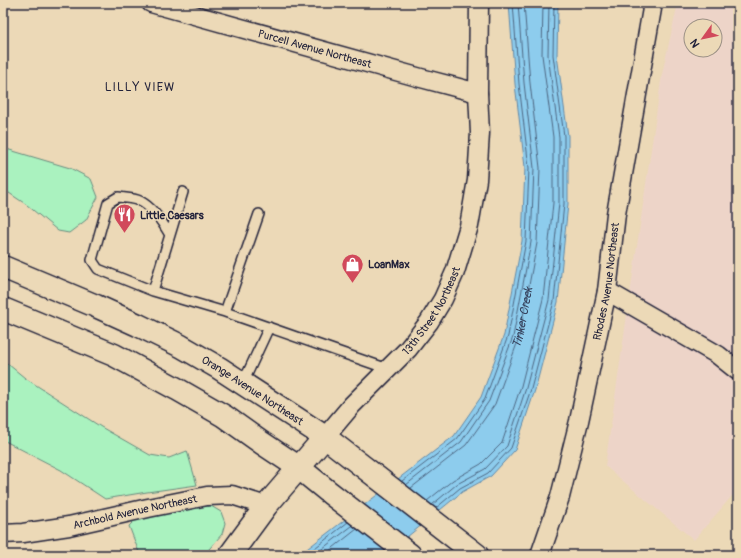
<svg xmlns="http://www.w3.org/2000/svg" width="741" height="558" font-family="Pangolin,sans-serif">
	<style>
		.built { fill: #edd4c8; fill-rule: evenodd }
		.green { fill: #aaf2bf; stroke: #668a7d }
		.water { fill: #8dcced; stroke: #6288a6 }
		.lines { fill: none; stroke-linecap: round; stroke-linejoin: round }
		.shore { stroke: #4d6682; stroke-width: 1 }
		.lane-casing { stroke: #22223b; stroke-width: 12 }
		.street-casing { stroke: #22223b; stroke-width: 21 }
		.secondary-casing { stroke: #22223b; stroke-width: 25 }
		.highway-casing { stroke: #22223b; stroke-width: 25 }
		.lane { stroke: #ecd9b7; stroke-width: 9 }
		.street { stroke: #ecd9b7; stroke-width: 18 }
		.secondary { stroke: #ecd9b7; stroke-width: 22 }
		.highway { stroke: #ecd9b7; stroke-width: 22 }
		.labels { text-anchor: middle; dominant-baseline: central; stroke-width: 3; stroke-linejoin: round; paint-order: stroke }
		.street-label { font-size: 11px; fill: #22223b; stroke: #ecd9b7 }
		.poi-label { font-size: 11px; font-weight: bold; fill: #22223b; stroke: #ecd9b7; text-anchor: start }
		.neighbourhood-label { font-size: 12px; letter-spacing: 1px; fill: #22223b; stroke: #ecd9b7 }
		.water-label { font-size: 12px; font-style: italic; fill: #37445f; stroke: #ecd9b7 }
	</style>
	<rect width="100%" height="100%" fill="#ecd9b7"/>
	<filter id="ink" filterUnits="userSpaceOnUse"><feTurbulence type="fractalNoise" baseFrequency=".025" numOctaves="2"/><feDisplacementMap in="SourceGraphic" scale="8" xChannelSelector="R" yChannelSelector="G"/><feConvolveMatrix kernelMatrix="1 2 1 2 8 2 1 2 1" color-interpolation-filters="sRGB"/></filter>
	<g filter="url(#ink)">
		<path class="built" d="M678,3h60v486l-44,51 -89,-74 57,-392zM691,26h24v24h-24z"/>
		<path class="green" d="M3,148l67,20 21,11 7,18 -12,23 -17,13 -11,-2 -31,-26 -24,-16z
			M3,360l22,18 76,49 49,28 19,3 18,-7 10,34 -50,7 -42,7 -44,-29 -58,-30z
			M211,506l10,6 4,11 -3,11 -18,21h-64l-11,-29 8,-8 55,-11z"/>
		<path class="water" d="M509,3h49l-1,52 11,81v68l-10,98 -23,88 -20,60 -24,26 -29,16 -77,63h-86l155,-119 27,-39 23,-62 18,-94 3,-74 -10,-83z"/>
		<g class="lines">
			<g class="shore">
				<path d="M402,481l55,-42 28,-40 23,-63 18,-95 3,-73 -10,-84 -6,-81"/>
				<path d="M406,485l55,-43 28,-41 24,-64 18,-95 3,-74 -10,-85 -6,-80"/>
				<path id="s1" d="M411,488l55,-43 29,-41 24,-66 18,-95 3,-75 -10,-85 -6,-80"/>
				<path d="M427,501l26,-21 28,-16 21,-21 19,-57 22,-87 10,-96v-66l-11,-82 1,-52"/>
				<path d="M432,505l25,-21 28,-15 22,-23 19,-58 23,-88 10,-97v-66l-11,-82 1,-52"/>
				<path d="M436,508l24,-20 28,-15 23,-25 20,-59 23,-88 10,-97v-68l-11,-81 1,-52"/>
				<path d="M306,555l42,-33"/>
				<path d="M314,555l38,-29"/>
				<path d="M324,555l33,-26"/>
			</g>
			<defs>
				<path id="lane" d="M259,214l-34,98 163,57
					M170,235c-7,-12 -18,-28 -30,-34 -6,-3 -15,-3 -22,-4l-10,6 -16,57 6,9 55,22 72,21
					M153,291l30,-99
					M243,383l26,-56"/>
				<g id="street">
					<path id="s2" d="M151,3l270,75 57,15"/>
					<path d="M607,291l111,64 20,16"/>
					<path id="s3" d="M325,437l27,-32 56,-56 21,-27 14,-23 12,-27 14,-46 8,-46 3,-47 -2,-40 1,-90"/>
					<path id="s4" d="M3,534l20,-1 46,-7 79,-18 59,-12 25,-1 34,11"/>
					<path id="s5" d="M540,555l20,-58 19,-76 28,-130 9,-77 37,-211"/>
				</g>
				<path id="secondary" d="M230,555l36,-49 59,-69"/>
				<g id="highway">
					<path id="s6" d="M3,267l93,39 42,19 43,21 38,22 106,69 152,118"/>
					<path d="M3,309l111,46 63,34 47,27 38,27 36,24 32,26 80,62"/>
				</g>
			</defs>
			<use href="#lane" class="lane-casing"/>
			<use href="#street" class="street-casing"/>
			<use href="#secondary" class="secondary-casing"/>
			<use href="#highway" class="highway-casing"/>
			<use href="#lane" class="lane"/>
			<use href="#street" class="street"/>
			<use href="#secondary" class="secondary"/>
			<use href="#highway" class="highway"/>
		</g>
	</g>
	<defs>
		<symbol id="restaurant-pin" viewBox="-11 -11 22 30"><path d="M0 17L-7.5 6A9.5 9.5 0 1 1 7.5 6Z" fill="#d1495b" stroke="#ecd9b7"/><path d="M-5-6h1v4h1v-4h1v4h1v-4h1v5L-1.5 .5V6h-2V.5L-5-1ZM5-6V6H3V1.5H1.5Q1.5-4 5-6Z" fill="#fff"/></symbol>
		<symbol id="shop-pin" viewBox="-11 -11 22 30"><path d="M0 17L-7.5 6A9.5 9.5 0 1 1 7.5 6Z" fill="#d1495b" stroke="#ecd9b7"/><path d="M-5-2.5h2.3a2.7 3.5 0 0 1 5.4 0H5L5.5 6h-11ZM-1.5-2.5h3a1.5 2.3 0 0 0-3 0Z" fill="#fff"/></symbol>
	</defs>
	<g fill-rule="evenodd">
		<use href="#restaurant-pin" x="112" y="202" width="25" height="34"/>
		<use href="#shop-pin" x="340" y="252" width="25" height="34"/>
	</g>
	<g class="labels">
		<g class="street-label">
			<text stroke="none"><textPath href="#s2" startOffset="170">Purcell Avenue Northeast</textPath></text>
			<text stroke="none"><textPath href="#s5" startOffset="282">Rhodes Avenue Northeast</textPath></text>
			<text stroke="none"><textPath href="#s3" startOffset="166">13th Street Northeast</textPath></text>
			<text stroke="none"><textPath href="#s6" startOffset="279">Orange Avenue Northeast</textPath></text>
			<text stroke="none"><textPath href="#s4" startOffset="134">Archbold Avenue Northeast</textPath></text>
		</g>
		<g class="poi-label">
			<text x="140" y="215">Little Caesars</text>
			<text x="368" y="264">LoanMax</text>
		</g>
		<g class="neighbourhood-label">
			<text x="140" y="87">LILLY VIEW</text>
		</g>
		<g class="water-label">
			<text stroke="none"><textPath href="#s1" startOffset="211">Tinker Creek</textPath></text>
		</g>
	</g>
	<rect width="741" height="558" fill="none" stroke="#ecd9b7" stroke-width="16"/>
	<rect x="8" y="8" width="725" height="542" fill="none" stroke="#22223b" stroke-width="1.5" filter="url(#ink)"/>
	<g transform="translate(703 38) rotate(237)"><circle r="19" fill="#ecd9b7" stroke="#9b9085"/>
	<path d="M0-3L7 15L0 10L-7 15Z" fill="#d1495b"/>
	<text y="-6" font-size="11" font-weight="bold" text-anchor="middle" fill="#22223b">N</text>
	</g>
</svg>
